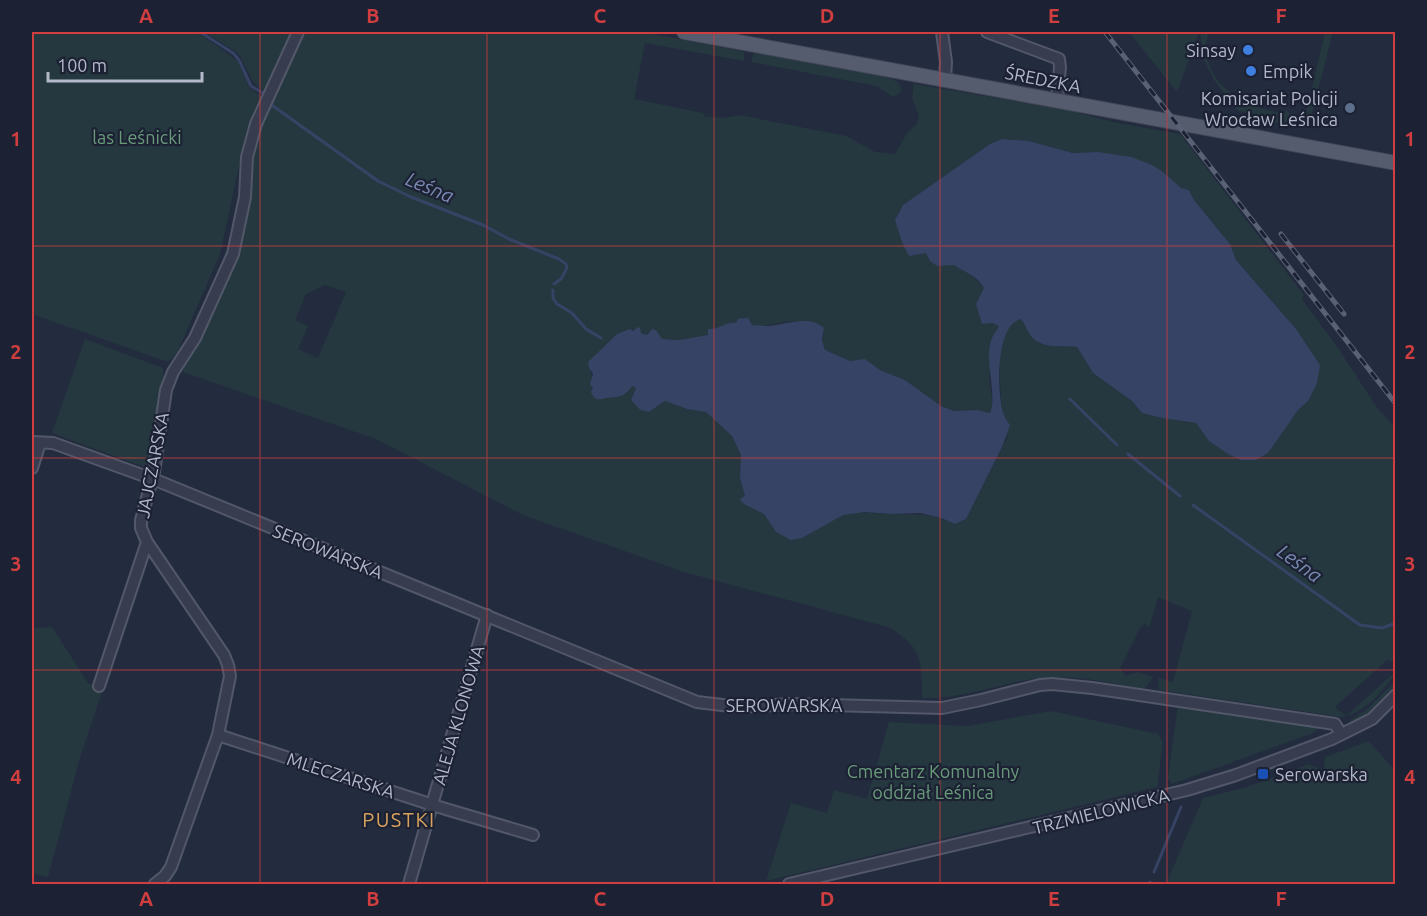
<svg xmlns="http://www.w3.org/2000/svg" width="1427" height="916" font-family="Ubuntu,sans-serif">
	<style>
		.green { fill: #25383f; fill-rule: evenodd }
		.water { fill: #364365 }
		.lines { fill: none; stroke-linecap: round; stroke-linejoin: round }
		.stream { stroke: #364365; stroke-width: 3 }
		.minor-casing { stroke: #525869; stroke-width: 14 }
		.major-casing { stroke: #404657; stroke-width: 16 }
		.minor { stroke: #373d4e; stroke-width: 10 }
		.major { stroke: #555c6e; stroke-width: 14 }
		.rail-casing { stroke: #596175; stroke-width: 5 }
		.rail { stroke: #1c2233; stroke-width: 3; stroke-dasharray: 9; stroke-linecap: butt }
		.grid { fill: none; stroke: #d13e40; stroke-width: 1.5; stroke-opacity: 0.55 }
		.shop-dot { fill: #3f7fe0; stroke: #1c2233; stroke-width: 2 }
		.service-dot { fill: #5c6f8a; stroke: #1c2233; stroke-width: 2 }
		.transit-dot { fill: #1a4fb4; stroke: #1c2233; stroke-width: 2 }
		.labels { text-anchor: middle; dominant-baseline: central; stroke-width: 4.5; stroke-linejoin: round; paint-order: stroke }
		.poi-label { font-size: 18px; fill: #b3b8c9; stroke: #1c2233; text-anchor: end }
		.street-label { font-size: 18px; fill: #b3b8c9; stroke: #1c2233 }
		.park-label { font-size: 18px; fill: #699b7b; stroke: #1c2233 }
		.water-label { font-size: 20px; font-style: italic; fill: #7a8ab2; stroke: #1c2233 }
		.neighbourhood-label { font-size: 20px; letter-spacing: 1.5px; fill: #d8a35f; stroke: #1c2233 }
		.neatline { fill: none; stroke: #d13e40; stroke-width: 2 }
		.grid-label { font-size: 20px; text-anchor: middle; font-weight: bold; fill: #d13e40 }
	</style>
	<rect width="100%" height="100%" fill="#232b3e"/>
	<path class="green" d="M32,32h165l41,29 12,27 12,9 -19,51 -23,106 -43,99 -9,9 -136,-48z
		M204,32h89l-28,60 -12,-10 -12,-24 -6,-7z
		M303,32h340l93,18 8,2v9l-99,-18 -11,56 69,14 2,4c11,0 21,2 34,-2l107,21 29,16 20,2 12,-21 10,-9 2,-9 -7,-17 2,-14 153,26 46,12 67,12 124,161 -2,4 38,52 38,58 17,19v234l-8,-2 -52,47 11,9 49,-44v2c-13,18 -31,40 -54,43l-182,-27 -1,-12 15,4 19,-71 -34,-14 -9,31 -4,-5 -5,5 -20,40 6,8 11,-4 16,5 -9,12c-36,-6 -64,-14 -102,-11 -41,4 -78,21 -120,20 -1,-38 2,-47 -31,-70l-207,-56 -161,-57 -147,-76 -193,-67 5,-18 25,-41 14,-34 22,-124 10,-30zM1002,139l27,2 44,12 25,-1 64,19 19,17 8,2 5,10 36,44 6,16 60,69 24,36 -12,36 -10,8 -30,44 -59,-12 -13,-18 -34,-5 -20,-5 -10,-12 -39,-28 -16,-26c-15,-1 -36,2 -46,-11 -4,-5 -6,-12 -9,-17l-6,1 -11,14 -6,24 2,42 6,38 -41,81 -11,5c-26,-12 -37,-9 -64,-10 -16,0 -32,-4 -48,1 -13,4 -28,16 -41,23l-26,-6 -12,-18 -20,-10 1,-12 -5,-14 1,-23 -9,-19 -26,-24 -19,-3 -22,-8 -16,11 -9,-2 -9,-10 6,-13 -6,-1c-18,13 -19,17 -38,2 0,-12 -3,-16 -4,-26l28,-28 13,-5 17,6 5,-6 4,1 6,9 17,1 25,-4 4,-1 5,-6 23,-6 27,3 26,-5 31,3 4,9 -2,7 3,10 25,11 15,-1 15,10 25,10 36,26 13,5 23,-1 13,3 3,-7 -4,-30 10,-50 -7,-3 -9,1 -7,-20 9,-16c-4,-6 -23,-19 -31,-23 -6,-3 -16,-3 -24,-4l-4,-8 -31,-33 8,-15 87,-61zM325,285l21,7 -28,66 -20,-9 10,-23 -13,-6 11,-26z
		M1129,32h70l-22,60z
		M1200,32h9c-1,6 -4,12 -3,19 0,14 15,39 28,43l-1,7 51,13 2,-4 4,4 -2,11 -35,-7 1,-5 -16,-2 -24,-31 -11,-23z
		M1325,32h8l-25,97 -5,-1z
		M754,53l127,23c10,3 20,4 20,15l-7,6 -18,-11 -125,-24z
		M85,339l78,29v16l-16,84 -95,-35z
		M52,627l36,56 15,6 -23,69 -32,119 -16,-4v-245z
		M1395,681v7c-11,14 -26,30 -45,34l1,-2 15,-10z
		M1178,704l142,22 -7,7 -141,51 -4,-6z
		M1051,711l107,23 5,8 -6,45 -391,94 25,-78 36,10 7,-23 33,9 22,-77 79,4z
		M1369,741l26,30v113h-229l37,-86 44,-11 62,-23 15,7 1,-14z"/>
	<path class="water" d="M1002,139l27,2 44,12 25,-1 33,5 19,7 12,7 19,17 8,2 5,10 36,44 6,16 60,69 24,36 -3,18 -9,18 -10,9 -30,43 -13,7h-14l-13,-6 -19,-13 -13,-18 -34,-5 -20,-5 -10,-12 -39,-28 -16,-26c-15,-1 -36,2 -46,-11 -4,-5 -6,-12 -10,-17 -26,7 -24,72 -18,93 1,5 4,9 7,13l-7,20 -37,74 -11,5 -14,-6 -21,-5 -29,1 -26,-2 -22,3 -41,23 -11,2 -15,-8 -12,-18 -20,-10 -4,-5 5,-3 -5,-18 1,-23 -9,-19 -26,-24 -19,-3 -22,-8 -16,11 -9,-2 -9,-10 5,-12 -4,-2c-7,11 -14,11 -26,12 -8,2 -11,3 -15,-6l2,-4 -3,-4 3,-10 -4,-6 -1,-6 29,-28 13,-5 3,2 5,-4 2,1 1,5 6,2 5,-6 4,1 6,9 17,1 29,-5v-6c11,1 18,-8 28,-6l2,-4 10,-1 4,7c5,0 10,1 15,1 17,-1 43,-12 57,2l-2,12 3,10 25,11 15,-2 15,11 25,10 36,26 13,5 23,-1 13,3c8,-17 -7,-55 2,-75 2,-5 5,-7 7,-12l-7,-3 -10,1 -6,-20 8,-16c-5,-11 -20,-16 -30,-23l-17,1 -7,-5 -4,-8 -17,3 -7,-14 -7,-22 8,-15 87,-61z"/>
	<g class="lines">
		<path class="stream" d="M200,32l33,21 6,7 12,26 12,7
			M273,106l105,75 33,16 72,28 26,14 50,20 7,5 1,4 -6,11 -7,5
			M553,290v8l4,6 15,9 14,16 15,9
			M1070,399l47,46
			M1128,454l52,42
			M1193,505l167,120 22,3 14,-5
			M1154,872l27,-65
			M1149,884l1,-2"/>
		<defs>
			<path id="minor" d="M942,32l4,30 -1,17
				M987,32l72,27 1,8 -3,33
				M32,442l21,1 100,36 544,223 42,5 52,-3 151,4 39,-8 59,-15 12,-1 40,4 243,36 6,10
				M32,468l8,-25
				M99,686l48,-144
				M218,735l221,72 94,28
				M155,884l10,-8 6,-9 47,-132 12,-59 -2,-11 -4,-10 -77,-113 -6,-14v-8l13,-48 12,-82 7,-18 22,-34 38,-84 12,-57 2,-40 9,-33 42,-92
				M409,884l78,-269
				M789,884l398,-94 49,-15 96,-36 40,-20 24,-24"/>
			<path id="major" d="M684,32l712,131"/>
		</defs>
		<use href="#minor" class="minor-casing"/>
		<use href="#major" class="major-casing"/>
		<use href="#minor" class="minor"/>
		<use href="#major" class="major"/>
		<defs>
			<path id="rail" d="M1105,32l291,372
				M1281,234l63,80"/>
		</defs>
		<use href="#rail" class="rail-casing"/>
		<use href="#rail" class="rail"/>
	</g>
	<path class="grid" d="M260,32v852M487,32v852M714,32v852M940,32v852M1167,32v852M32,246h1364M32,458h1364M32,670h1364"/>
	<g class="shop-dot">
		<circle cx="1248" cy="50" r="6"/>
		<circle cx="1251" cy="71" r="6"/>
	</g>
	<circle class="service-dot" cx="1350" cy="108" r="6"/>
	<rect class="transit-dot" x="1257" y="768" width="12" height="12" rx="3"/>
	<g class="labels">
		<g class="poi-label">
			<text x="1236" y="50">Sinsay</text>
			<text x="1263" y="71" text-anchor="start">Empik</text>
			<text x="1338" y="98">Komisariat Policji<tspan x="1338" dy="21">Wrocław Leśnica</tspan></text>
			<text x="1275" y="774" text-anchor="start">Serowarska</text>
		</g>
		<g class="street-label">
			<text transform="translate(1043 79) rotate(11)">ŚREDZKA</text>
			<text transform="translate(152 465) rotate(-79)">JAJCZARSKA</text>
			<text transform="translate(328 551) rotate(22)">SEROWARSKA</text>
			<text x="784" y="705">SEROWARSKA</text>
			<text transform="translate(458 715) rotate(-74)">ALEJA KLONOWA</text>
			<text transform="translate(341 775) rotate(18)">MLECZARSKA</text>
			<text transform="translate(1101 811) rotate(-14)">TRZMIELOWICKA</text>
		</g>
		<g class="park-label">
			<text x="137" y="137">las Leśnicki</text>
			<text x="933" y="771">Cmentarz Komunalny<tspan x="933" dy="21">oddział Leśnica</tspan></text>
		</g>
		<g class="water-label">
			<text transform="translate(430 187) rotate(23)">Leśna</text>
			<text transform="translate(1300 563) rotate(36)">Leśna</text>
		</g>
		<g class="neighbourhood-label">
			<text x="399" y="819">PUSTKI</text>
		</g>
	</g>
	<rect width="1427" height="916" fill="none" stroke="#1c2233" stroke-width="66"/>
	<path d="M48 72v9h154v-9" fill="none" stroke="#b3b8c9" stroke-width="3"/>
	<text x="57" y="72" font-size="18" fill="#b3b8c9" stroke="#1c2233" stroke-width="4.5" paint-order="stroke">100 m</text>
	<rect x="33" y="33" width="1361" height="850" class="neatline"/>
	<g class="grid-label">
		<text x="146" y="23">A</text>
		<text x="373" y="23">B</text>
		<text x="600" y="23">C</text>
		<text x="827" y="23">D</text>
		<text x="1054" y="23">E</text>
		<text x="1281" y="23">F</text>
		<text x="16" y="146">1</text>
		<text x="1410" y="146">1</text>
		<text x="16" y="359">2</text>
		<text x="1410" y="359">2</text>
		<text x="16" y="571">3</text>
		<text x="1410" y="571">3</text>
		<text x="16" y="784">4</text>
		<text x="1410" y="784">4</text>
		<text x="146" y="906">A</text>
		<text x="373" y="906">B</text>
		<text x="600" y="906">C</text>
		<text x="827" y="906">D</text>
		<text x="1054" y="906">E</text>
		<text x="1281" y="906">F</text>
	</g>
</svg>
